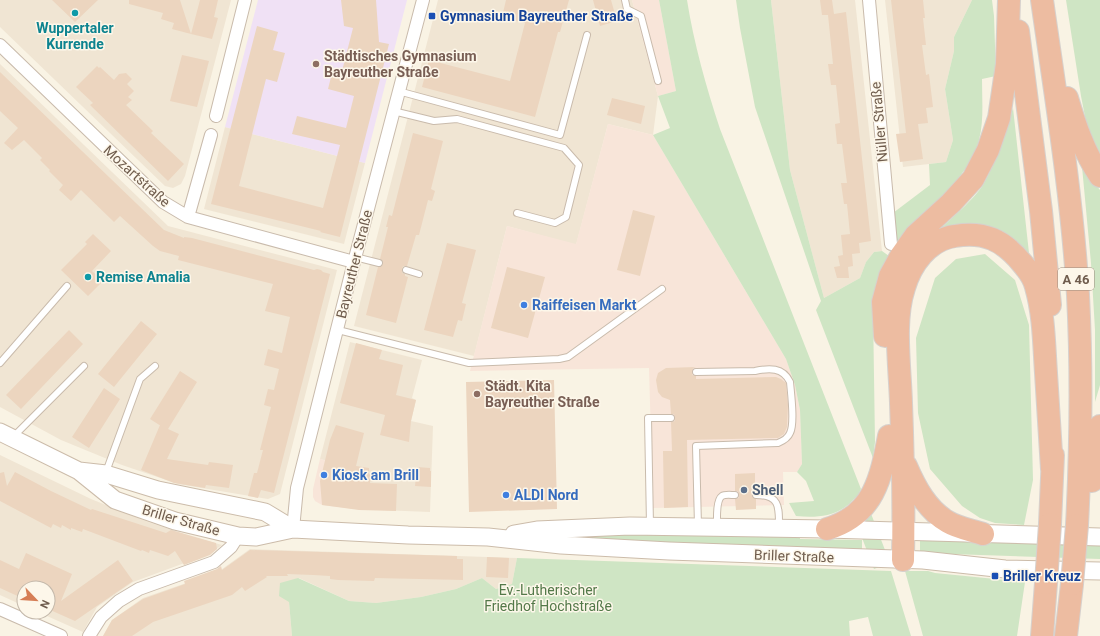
<svg xmlns="http://www.w3.org/2000/svg" width="1100" height="636" font-family="Roboto,sans-serif">
	<style>
		.residential { fill: #f0e5d3 }
		.commercial { fill: #f8e5d9 }
		.education { fill: #f0e1f5 }
		.green { fill: #cfe5c4 }
		.building { fill: #ecd5bf }
		.lines { fill: none; stroke-linecap: round; stroke-linejoin: round }
		.service-casing { stroke: #c9bbac; stroke-width: 8 }
		.minor-casing { stroke: #c9bbac; stroke-width: 14 }
		.secondary-casing { stroke: #ccbcaa; stroke-width: 19 }
		.motorway-casing { stroke: #d7d1cd; stroke-width: 24 }
		.service { stroke: #fff; stroke-width: 6 }
		.minor { stroke: #fff; stroke-width: 12 }
		.secondary { stroke: #fff; stroke-width: 17 }
		.motorway { stroke: #edbca1; stroke-width: 22 }
		.motorway-bridge-casing { stroke: #d7d1cd; stroke-width: 24; stroke-linecap: butt }
		.motorway-bridge { stroke: #edbca1; stroke-width: 22 }
		.culture-dot { fill: #0f9aa8; stroke: #fdf7ea; stroke-width: 1.5 }
		.transit-dot { fill: #1a4fb4; stroke: #fdf7ea; stroke-width: 1.5 }
		.education-dot { fill: #8d6e63; stroke: #fdf7ea; stroke-width: 1.5 }
		.shop-dot { fill: #3f7fe0; stroke: #fdf7ea; stroke-width: 1.5 }
		.service-dot { fill: #5c6f8a; stroke: #fdf7ea; stroke-width: 1.5 }
		.labels { text-anchor: middle; dominant-baseline: central; stroke-width: 3; stroke-linejoin: round; paint-order: stroke }
		.shield { fill: #fdf7ea; stroke: #9a8a7c; stroke-width: 1 }
		.shield-label { font-size: 13px; font-weight: bold; fill: #6f5c4d }
		.transit-label { font-size: 14px; font-weight: bold; fill: #164399; stroke: #fdf7ea; text-anchor: start }
		.culture-label { font-size: 14px; font-weight: bold; fill: #0d838f; stroke: #fdf7ea }
		.education-label { font-size: 14px; font-weight: bold; fill: #785e54; stroke: #fdf7ea; text-anchor: start }
		.street-label { font-size: 14px; fill: #6f5c4d; stroke: #fdf7ea }
		.shop-label { font-size: 14px; font-weight: bold; fill: #366cbe; stroke: #fdf7ea; text-anchor: start }
		.service-label { font-size: 14px; font-weight: bold; fill: #4e5e75; stroke: #fdf7ea; text-anchor: start }
		.park-label { font-size: 14px; fill: #537949; stroke: #fdf7ea }
	</style>
	<rect width="100%" height="100%" fill="#f9f3e4"/>
	<path class="residential" d="M0,0h231l-46,176 -4,8 -8,4 -8,-2 -165,-159z
		M438,0h194l26,96 -5,39 -45,-11 -32,121 -69,-19 -33,130 -120,-30z
		M771,0h84l27,251 -8,1 -8,10 -6,16 -36,20 -34,-128z
		M885,0h87l-18,37v14l-9,38 8,51 -7,22 -43,5z
		M0,64l168,162 169,44 -57,224 -12,5 -90,-15 -56,-19 -61,-25 -61,-33z
		M225,127l140,36 -21,81 -140,-35z
		M350,342l72,18 -10,38 4,2 -5,21 22,5 -3,86 -75,-3 -11,-44 -24,-6z
		M0,455l91,44 57,23 42,14 32,9 -13,9 -76,28 -36,25 -14,25 -45,-20h10v-24h-24v18l-24,-11z
		M250,549l267,9 -5,26 -16,5 -14,-11 -26,11 -35,8 -45,6 -27,-2 -50,-23 -10,24 3,34h-189l9,-16 31,-22 75,-26z"/>
	<path class="commercial" d="M632,0h27l17,91 -18,5z
		M608,124l45,11 133,224 9,26 5,25 2,54 -5,8h-14l1,33 -131,3 -4,-140 -179,3 37,-145 69,18z
		M320,459l24,6 11,44 -33,-4 -7,-4 -2,-4v-8z"/>
	<path class="education" d="M258,0h149l-42,163 -140,-36z"/>
	<path class="green" d="M659,0h28c7,44 19,86 33,129l141,360 -3,6 -9,9 16,-6 25,65 -16,6 -25,-65c-15,13 -34,14 -53,12l-7,-13 25,-2 -8,-20 -9,-9 5,-8 -2,-54 -5,-25 -9,-26 -133,-224 17,-7 -12,-32 18,-5z
		M736,0h35l19,170 34,128 36,-20 6,-16 8,-10 8,-1 7,5 -16,54 2,132 -2,16 -57,-148 5,-9 -66,-194 -15,-79z
		M972,0h20l2,16 2,60 -14,3c0,20 2,42 -3,61 -8,35 -61,83 -86,109v-36l37,-28 -1,-21 17,-2 7,-22 -8,-51 9,-38v-14z
		M1066,0h34v163l-11,-26 -8,-41z
		M1013,108l16,145 -21,-18 -25,-10h-32l-13,6c13,-12 36,-32 45,-46 14,-24 22,-51 30,-77z
		M1081,156l15,29 4,5v195l-5,17v-72l-4,-67z
		M985,254l30,26 14,45 4,155 -9,45 -29,-2 -15,-5 -18,-12 -32,-37 -12,-56 -2,-75 19,-60 21,-19z
		M659,532l141,3v4l62,1v11l-310,-13z
		M920,539l180,6v14l-180,-6z
		M517,558l374,13 20,65h-38l-5,-19 -19,4 1,15h-558l-3,-34 -10,-6 1,-13 18,-5 51,23 27,2 45,-6 35,-8 26,-11 14,11 16,-5z
		M905,571h23l7,2 90,9 -8,54h-94z"/>
	<path class="building" d="M52,0h46l-23,22z
		M129,0h51l11,34 -19,-5 2,-6 -13,-4 2,-6 -34,-9z
		M200,0h18l-4,17 4,1 -6,21 -21,-5z
		M341,0h35l3,42 10,2 -49,193 -20,-5 1,-1 -110,-27 46,-178 21,6 -5,18 12,3 -8,29 -11,-3 -27,107 84,22 17,-63 -48,-11 5,-18 49,12 8,-32 -26,-7 5,-20 9,2 11,-43 -9,-2z
		M506,0h63l-9,32h-2l-23,85 -113,-30 7,-27 81,21 15,-58 -23,-6z
		M593,0h18l6,21 -17,5z
		M820,0h12l2,14 12,-2 24,220 1,9 -12,2 1,10 -8,1 1,12 -5,1 1,11h-12l-3,-11 6,-1 -2,-10 5,-1 -2,-20 9,-1 -3,-30h-3l-3,-21h6l-5,-39h-5l-2,-20 5,-1 -4,-38h-5l-3,-21h5l-5,-49h-6z
		M891,0h32l2,18h-2l3,27h-4l4,30 3,-1 4,33 -7,1 2,15 -10,1 5,35 -23,3 -4,-28 10,-1z
		M182,55l27,6 -12,46 -27,-6z
		M97,66l2,2 1,-1 14,13 5,-6 7,-1 6,6 -5,5 7,7 -6,6 4,3 -6,5 27,26 -2,2 33,31 -16,17 -78,-76 3,-2 -17,-16z
		M0,72l164,158 20,8v-1l8,1 122,32 3,-1 4,1 2,2 7,2 -56,219 -13,-3 -3,8 -10,-2 6,-23h3l6,-23h-3l11,-43 -7,-2 4,-16 6,1 5,-21 -15,-4 4,-16 14,4 8,-36 -25,-6 8,-27 -95,-24 1,-4 -19,-5 -7,-5 -33,-30 -6,6 -33,-32 -10,11 -12,-11 4,-5 -14,-14 1,-1 -10,-10 2,-2 -18,-18 -12,10 -8,-7 14,-15 -18,-17z
		M612,98l33,8 -4,18 -34,-9z
		M413,133l30,8 -12,48 4,2 -3,10 -4,-1 -9,35h-3l-9,31h-4l-1,3v4l3,1v2l3,1 -12,46 -30,-8 12,-48h3l2,-3v-3l-3,-2 8,-32h-2l3,-12 3,1z
		M633,210l22,6 -15,60 -23,-6z
		M93,234l18,17 -19,20 11,10 -15,15 -27,-26 26,-26 -2,-2z
		M447,243l29,7 -14,53 4,1 -4,17 -4,-1 -5,17 -29,-7z
		M507,267l38,10 -17,61 -37,-10z
		M141,321l16,13 -43,53 -16,-13z
		M69,330l14,14 -62,65 -15,-14z
		M356,343l26,7 -3,9 24,6 -7,30 20,5 -5,21 -2,21 -29,-7 5,-20 -45,-12z
		M696,367l-3,1 -1,4v3l4,1v3l80,-2 5,2 5,4 2,22 -1,22 -3,7 -6,4 -91,2 1,67 -24,1 -1,-57h9l-1,-29 4,-1v-3l-1,-4h-3l-1,-14 -8,-3 -4,-5 -2,-12 2,-7 8,-5z
		M180,371l17,11 -29,47 11,5 -12,25 41,6 1,-3 24,3 -4,23 -23,-3 -1,3 -31,-5 -33,-13 19,-45 1,1 -11,-7z
		M554,380l3,129 -88,3 -3,-130z
		M104,388l16,11 -31,49 -17,-11z
		M336,425l28,8 -8,33 13,2v6h2l-1,9 27,1 -1,27 -37,-1 -37,-5 -2,-24 10,-41z
		M417,467l13,1v3h1v16l-16,-1z
		M4,472l3,14 8,-14 36,19 40,19 1,-1 74,24 5,-3 45,13 1,6 -7,6 -26,10 -9,-14 -7,5 -18,-6 -1,3 -7,-3 -1,1 -58,-22 -1,3 -11,-4v2l-9,-5 -1,3 -8,-4 -2,4 -51,-27v-28z
		M755,473v18l-2,1 -1,3 1,3 3,1v10l-20,1 -1,-11 4,-1v-3l-1,-4h-3v-17z
		M250,550l207,6v3h6v21l-88,-2 -1,3 -36,-1 -8,-1v-3l-17,-1 -26,-1 1,2h-22l1,1 -22,14 -3,-4 -10,8 -79,27 -21,14h-29l9,-16 31,-21 42,-15 -1,-3 33,-12 4,-3 1,4z
		M26,553l46,21 -11,27 57,-41 15,21 -58,40 -27,-12v-21h-24v11l-24,-11v-28l19,9z
		M487,557l22,1 -1,20 -22,-1z"/>
	<g class="lines">
		<defs>
			<path id="service" d="M625,0l2,9 14,7 17,65
				M398,91l162,44 27,-100
				M393,111l41,10 23,-2 107,29 15,17 -13,52 -11,6 -38,-10
				M355,257l24,6
				M406,270l13,4
				M338,330l131,33 90,-4 9,-2 94,-68
				M0,363l67,-77
				M696,372l59,-1c14,-3 28,-4 35,11 1,12 5,41 0,51 -2,5 -7,8 -12,10l-82,3 2,80
				M13,437l71,-71
				M106,472l34,-93 15,-13
				M756,495c24,0 23,12 23,32
				M650,525l-2,-107h23
				M717,525c0,-6 -1,-25 5,-29 3,-2 9,-1 13,-1"/>
			<path id="minor" d="M869,0l22,244
				M0,45l163,157 25,15 166,45
				M216,116l29,-116
				M188,217l23,-82
				M293,529l4,-41 57,-226 69,-262
				M0,609l61,27
				M89,636l12,-19 18,-16 20,-12 75,-27 17,-15 7,-11"/>
			<path id="secondary" d="M0,432l79,39 36,29 60,21 63,15 18,1 37,-8 115,6 80,2 73,8 108,6 254,9 82,9 95,2
				M79,471l27,3 52,16 107,22 28,17
				M514,534l23,-4 93,-4 197,3 273,8"/>
			<path id="motorway" d="M1042,0c14,98 30,196 36,295 4,77 3,153 -1,230
				M1018,31l23,180 9,94
				M1067,98c8,27 17,54 33,78
				M885,336l-2,-34 7,-26 11,-20 15,-21 35,-32 22,-24 15,-29 11,-32 8,-54 2,-64
				M906,466c9,21 21,44 42,56 10,6 23,8 35,12
				M1092,481l8,-55
				M1050,524l3,-69
				M827,529c47,-14 54,-51 62,-93
				M903,560c1,-53 0,-105 -2,-157 -1,-36 -8,-82 3,-115 7,-24 24,-48 51,-52 29,-5 48,4 67,27 6,7 12,15 14,24 8,28 8,57 10,86 2,32 4,64 6,96
				M1042,636l4,-53
				M1066,636l6,-52"/>
		</defs>
		<use href="#service" class="service-casing"/>
		<use href="#minor" class="minor-casing"/>
		<use href="#secondary" class="secondary-casing"/>
		<use href="#motorway" class="motorway-casing"/>
		<use href="#service" class="service"/>
		<use href="#minor" class="minor"/>
		<use href="#secondary" class="secondary"/>
		<use href="#motorway" class="motorway"/>
		<defs>
			<path id="motorway-bridge" d="M1046,583l4,-59
				M1072,584l5,-59"/>
		</defs>
		<use href="#motorway-bridge" class="motorway-bridge-casing"/>
		<use href="#motorway-bridge" class="motorway-bridge"/>
	</g>
	<g class="culture-dot">
		<circle cx="75" cy="13" r="4"/>
		<circle cx="88" cy="277" r="4"/>
	</g>
	<g class="transit-dot">
		<rect x="428" y="12" width="8" height="8" rx="2"/>
		<rect x="991" y="572" width="8" height="8" rx="2"/>
	</g>
	<g class="education-dot">
		<circle cx="316" cy="64" r="4"/>
		<circle cx="477" cy="394" r="4"/>
	</g>
	<g class="shop-dot">
		<circle cx="524" cy="305" r="4"/>
		<circle cx="324" cy="475" r="4"/>
		<circle cx="506" cy="495" r="4"/>
	</g>
	<circle class="service-dot" cx="744" cy="490" r="4"/>
	<g class="labels">
		<rect class="shield" x="1058" y="268" width="36" height="22" rx="3"/>
		<g class="shield-label">
			<text x="1076" y="279">A 46</text>
		</g>
		<g class="transit-label">
			<text x="440" y="16">Gymnasium Bayreuther Straße</text>
			<text x="1003" y="576">Briller Kreuz</text>
		</g>
		<g class="culture-label">
			<text x="75" y="28">Wuppertaler<tspan x="75" dy="16">Kurrende</tspan></text>
			<text x="96" y="277" text-anchor="start">Remise Amalia</text>
		</g>
		<g class="education-label">
			<text x="324" y="56">Städtisches Gymnasium<tspan x="324" dy="16">Bayreuther Straße</tspan></text>
			<text x="485" y="386">Städt. Kita<tspan x="485" dy="16">Bayreuther Straße</tspan></text>
		</g>
		<g class="street-label">
			<text transform="translate(879 122) rotate(-95)">Nüller Straße</text>
			<text transform="translate(137 176) rotate(42)">Mozartstraße</text>
			<text transform="translate(354 264) rotate(-76)">Bayreuther Straße</text>
			<text transform="translate(181 520) rotate(16)">Briller Straße</text>
			<text transform="translate(794 556) rotate(2)">Briller Straße</text>
		</g>
		<g class="shop-label">
			<text x="532" y="305">Raiffeisen Markt</text>
			<text x="332" y="475">Kiosk am Brill</text>
			<text x="514" y="495">ALDI Nord</text>
		</g>
		<g class="service-label">
			<text x="752" y="490">Shell</text>
		</g>
		<g class="park-label">
			<text x="548" y="590">Ev.-Lutherischer<tspan x="548" dy="16">Friedhof Hochstraße</tspan></text>
		</g>
	</g>
	<g transform="translate(36 600) rotate(115)"><circle r="19" fill="#fdf7ea" stroke="#c4b9ab"/>
	<path d="M0-3L7 15L0 10L-7 15Z" fill="#d67e56"/>
	<text y="-6" font-size="11" font-weight="bold" text-anchor="middle" fill="#6f5c4d">N</text>
	</g>
</svg>
